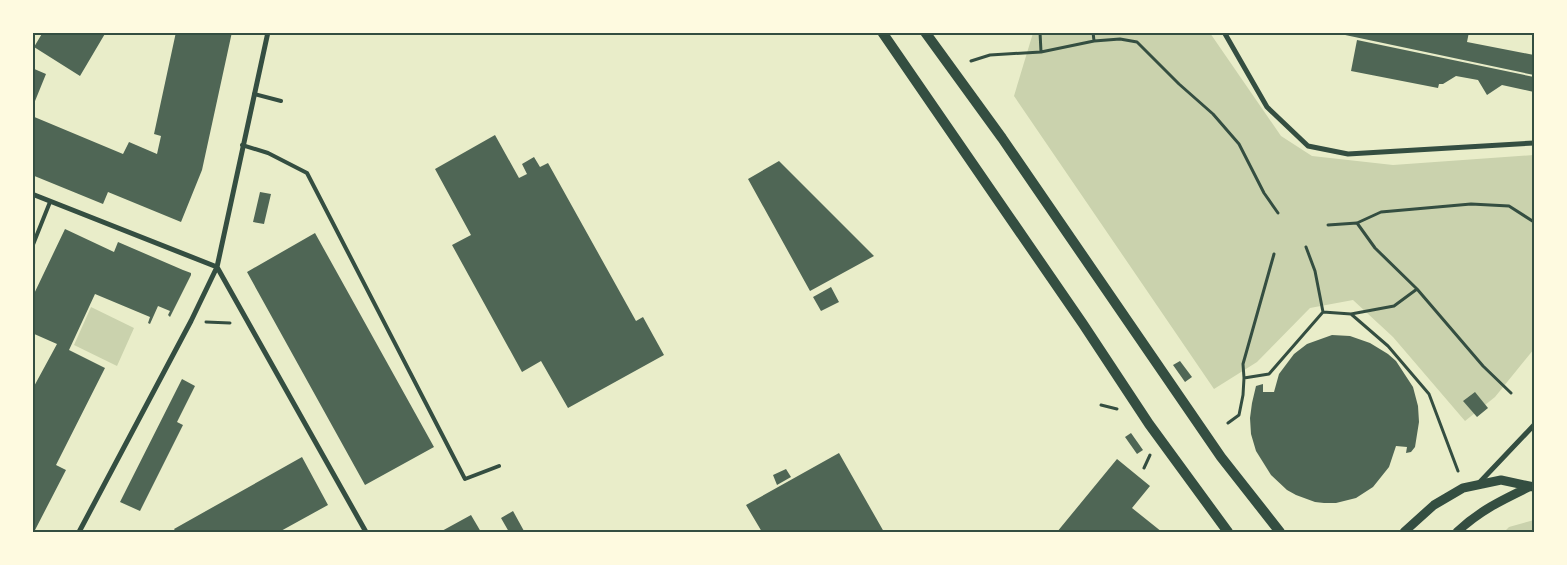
<svg xmlns="http://www.w3.org/2000/svg" width="1567" height="565" font-family="'Work Sans',sans-serif">
	<style>
		.green { fill: #cad2ad }
		.building { fill: #4f6655 }
		.lines { fill: none; stroke-linecap: round; stroke-linejoin: round }
		.path { stroke: #344e41; stroke-width: 3 }
		.service { stroke: #344e41; stroke-width: 4 }
		.minor { stroke: #344e41; stroke-width: 5 }
		.tertiary { stroke: #344e41; stroke-width: 9 }
		.secondary { stroke: #344e41; stroke-width: 10 }
		.neatline { fill: none; stroke: #344e41; stroke-width: 2 }
	</style>
	<rect width="100%" height="100%" fill="#e9edc9"/>
	<path class="green" d="M1033,33h177l71,103 31,20 81,9 141,-10v194l-39,48 -30,24 -72,-84 -40,-37 -43,8 -53,54 -43,27 -200,-293z
		M91,307l43,21 -17,38 -43,-21z
		M1534,520v12h-30l5,-5z"/>
	<path class="building" d="M43,32h63l-26,44 -46,-29z
		M176,32h56l-30,138 -21,52 -73,-30 -5,12 -71,-29v-59l91,38 6,-12 28,12 4,-18 -7,-2z
		M1331,32h138l-2,10 67,13v20z
		M1357,40l177,37v15l-32,-7 -15,10 -9,-15 -22,-4 -13,8h-4l-1,4 -87,-17z
		M32,68l14,6 -13,32h-1z
		M495,135l24,43 8,-4 -5,-10 12,-7 6,10 8,-4 88,158 7,-4 21,38 -96,53 -27,-47 -19,11 -70,-127 19,-10 -36,-66z
		M779,161l95,95 -64,35 -62,-112z
		M260,192l11,2 -7,30 -11,-2z
		M65,229l49,23 4,-10 65,28 8,3v2l-21,42 -2,-2 2,-4 -12,-5 -8,18 -2,-1 2,-6 -55,-23 -26,56 36,18 -49,97 10,5 -32,62h-2v-142l25,-46 -25,-11v-35z
		M315,233l119,214 -69,38 -118,-213z
		M831,287l8,15 -18,9 -8,-14z
		M1332,335l18,1 20,7 18,11 8,7 17,26 5,19 1,16 -4,25 -4,5 -5,1 1,-6 -11,-1 -7,21 -16,20 -17,11 -20,5h-12l-9,-1 -19,-7 -9,-5 -16,-15 -15,-24 -5,-17 -1,-16 2,-15 4,-17 7,-2v8h11l5,-18 15,-20 13,-10z
		M1180,361l12,16 -7,5 -12,-17z
		M182,379l13,7 -18,36 6,3 -43,86 -20,-9z
		M1475,392l13,16 -11,9 -14,-16z
		M1131,433l12,17 -6,4 -12,-17z
		M839,453l45,79h-122l-16,-27z
		M302,457l26,48 -49,27h-103l-2,-3z
		M1117,459l33,27 -18,22 30,24h-105z
		M786,469l5,8 -14,8 -4,-10z
		M513,511l11,20 -3,1h-12l-8,-14z
		M471,515l10,17h-41z"/>
	<g class="lines">
		<path class="path" d="M1040,32l1,20
			M1093,32l1,9
			M971,61l19,-6 51,-3 53,-11 26,-2 17,3 42,42 34,30 26,30 25,49 14,20
			M1328,225l29,-2 24,-11 90,-8 38,2 25,16
			M1417,289l66,77 28,27
			M1323,312l28,2 43,-8 23,-17 -42,-41 -18,-25
			M1351,314l37,32 41,48 29,77
			M206,322l24,1
			M1244,378l-1,-14 31,-110
			M1101,405l16,4
			M1228,423l11,-8 4,-20 1,-17 25,-4 54,-62 -8,-41 -9,-24
			M1144,468l6,-13"/>
		<path class="service" d="M254,94l27,7
			M242,145l26,8 39,20 158,306 34,-13
			M32,247l18,-45"/>
		<path class="minor" d="M1224,32l43,75 41,39 40,8 186,-11
			M32,194l185,73
			M217,267l149,265
			M1479,483l55,-58
			M79,532l112,-211 26,-54 51,-235"/>
		<path class="tertiary" d="M1404,532l30,-27 29,-17 38,-8 33,7
			M1457,532c22,-21 45,-32 72,-45"/>
		<path class="secondary" d="M882,32l201,292 66,100 79,108
			M925,32l77,106 219,319 59,75"/>
	</g>
	<rect width="1567" height="565" fill="none" stroke="#fefae0" stroke-width="68"/>
	<rect x="34" y="34" width="1499" height="497" class="neatline"/>
</svg>
